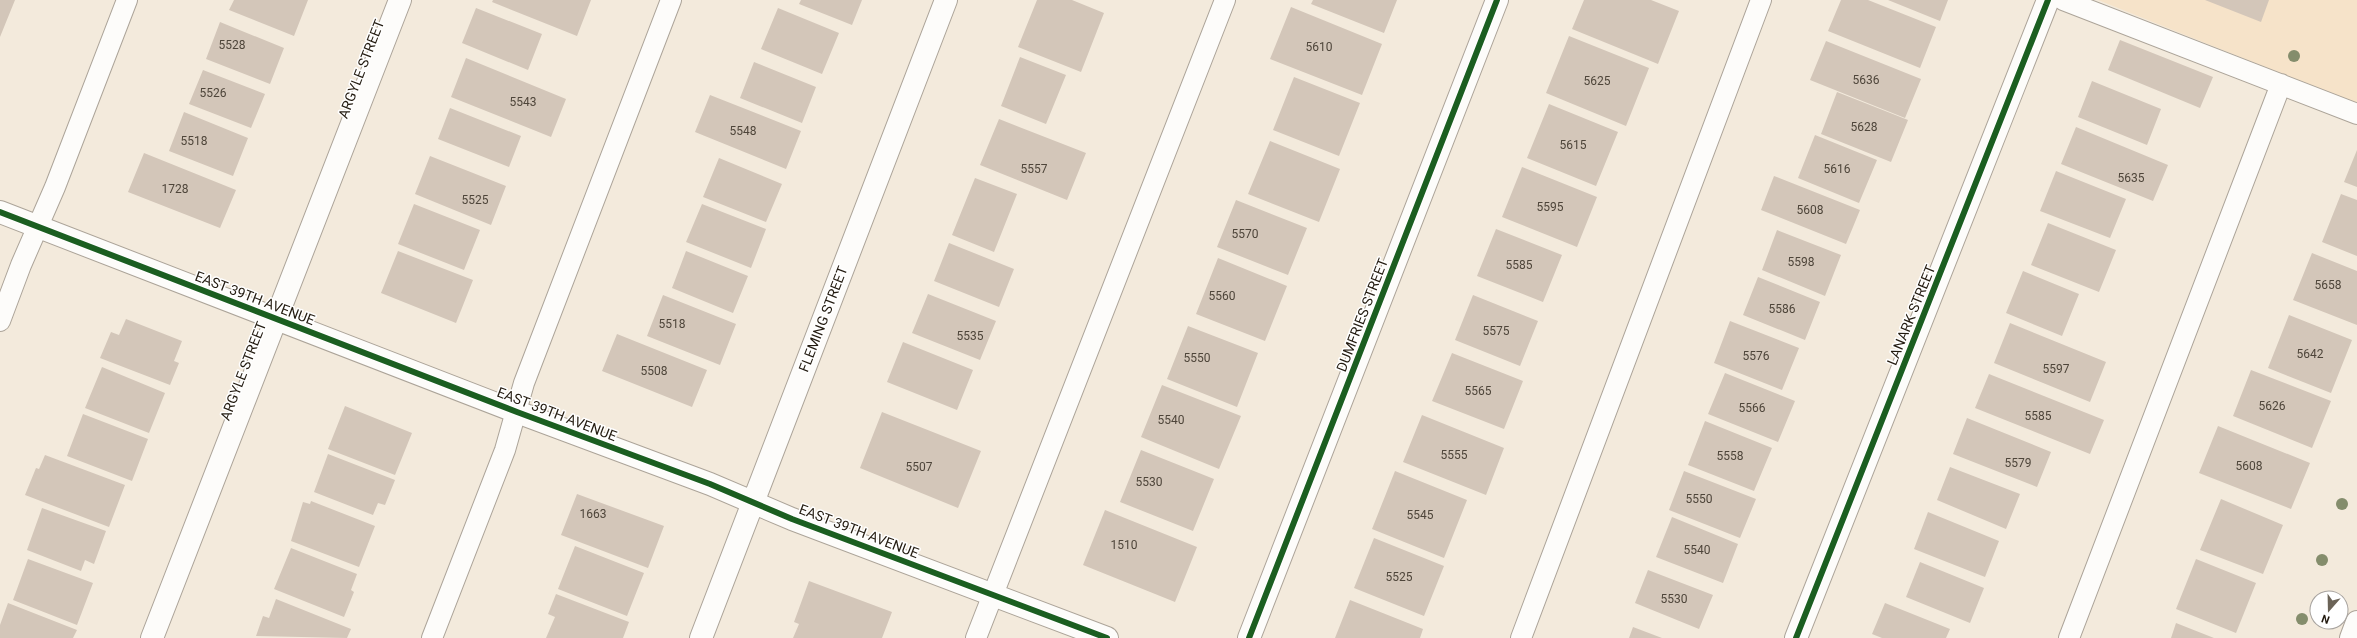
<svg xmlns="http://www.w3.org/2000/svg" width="2357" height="638" font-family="Roboto,sans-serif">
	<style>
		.built { fill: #f6e3c9 }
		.building { fill: #d3c6b9 }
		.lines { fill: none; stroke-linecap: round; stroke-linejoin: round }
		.service-casing { stroke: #aca499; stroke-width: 22 }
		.minor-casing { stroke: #aca499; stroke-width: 24 }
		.secondary-casing { stroke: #aca499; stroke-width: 24 }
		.service { stroke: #fdfcfa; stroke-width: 20 }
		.minor { stroke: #fdfcfa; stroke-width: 22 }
		.secondary { stroke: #fdfcfa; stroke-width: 22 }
		.cycleway-casing { stroke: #fff; stroke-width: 8 }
		.cycleway { stroke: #1b5e20; stroke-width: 6 }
		.tree { fill: #848d6c }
		.labels { text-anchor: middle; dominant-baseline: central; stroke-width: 3; stroke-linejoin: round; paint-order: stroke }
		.number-label { font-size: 12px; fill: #4e453a }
		.street-label { font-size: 14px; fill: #221a0f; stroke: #fff }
	</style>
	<rect width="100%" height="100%" fill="#f3eadc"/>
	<path class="built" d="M2098,0h259v104z"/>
	<path class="building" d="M0,0h15l-15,37z
		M234,0h74l-14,36 -65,-26z
		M493,0h98l-14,36 -85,-34z
		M801,0h61l-10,25 -53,-21z
		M1037,0h35l32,13 -23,59 -63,-25z
		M1313,0h84l-13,33 -73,-29z
		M1584,0h67l28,11 -21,53 -86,-35z
		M1841,0h27l68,27 -16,41 -92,-37z
		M1888,0h60l-8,21z
		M2205,0h64l-8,22z
		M1291,7l91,37 -20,51 -92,-36z
		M476,8l66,26 -14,36 -66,-27z
		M778,8l61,25 -17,41 -61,-25z
		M220,22l64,26 -14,36 -64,-25z
		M1569,36l80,32 -23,58 -80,-33z
		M2120,40l93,37 -13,31 -92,-38z
		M1826,41l95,38 -16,39 -95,-38z
		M1020,57l46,18 -20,49 -45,-18z
		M466,58l100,41 -15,38 -100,-40z
		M754,62l62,25 -14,36 -62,-25z
		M203,70l62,24 -14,34 -62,-24z
		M1294,77l66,26 -21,53 -66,-26z
		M2092,81l69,28 -14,36 -69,-28z
		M1837,92l71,28 -17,42 -70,-28z
		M710,95l91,36 -15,38 -91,-37z
		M1549,104l69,28 -22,54 -69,-28z
		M450,108l71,28 -12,31 -71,-28z
		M184,112l64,26 -15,38 -64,-25z
		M999,119l87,34 -19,47 -87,-35z
		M2076,127l92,38 -15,36 -92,-37z
		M1815,135l62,25 -18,43 -61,-25z
		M1270,141l70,28 -21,53 -71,-28z
		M2357,150v37l-13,-5z
		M144,153l92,37 -16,38 -92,-36z
		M430,156l76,30 -15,39 -76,-31z
		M719,158l63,26 -16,38 -63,-25z
		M1522,167l75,30 -20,50 -75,-30z
		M2056,171l70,28 -16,39 -70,-27z
		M1774,176l86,34 -14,34 -85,-34z
		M975,178l42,16 -23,58 -42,-17z
		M2341,194l16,6v56l-35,-14z
		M1236,200l71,28 -19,47 -71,-28z
		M414,204l66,26 -16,40 -66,-26z
		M702,204l64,25 -15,39 -65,-26z
		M2048,223l68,27 -17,42 -68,-27z
		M1496,229l66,26 -19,47 -66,-26z
		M1777,230l64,25 -16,41 -63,-26z
		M949,243l65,26 -15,38 -65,-26z
		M398,251l75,29 -17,43 -75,-30z
		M686,251l62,25 -15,37 -61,-25z
		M2312,253l45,18v54l-64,-25z
		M1218,258l69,28 -22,55 -69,-27z
		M2023,271l56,23 -17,42 -56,-23z
		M1758,277l62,25 -15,38 -62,-25z
		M928,294l68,27 -16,39 -68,-27z
		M663,295l73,29 -16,41 -73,-29z
		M1473,295l65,26 -18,45 -65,-26z
		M2289,315l63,25 -21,53 -63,-25z
		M126,319l56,22 -8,20 5,2 -9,22 -70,-27 11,-26 8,3z
		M1730,321l69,27 -17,42 -68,-27z
		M2010,323l96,39 -16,40 -96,-39z
		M1188,326l70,27 -21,54 -70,-28z
		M617,334l90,36 -15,37 -90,-36z
		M903,342l70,28 -16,40 -70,-28z
		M1452,353l71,28 -19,48 -72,-28z
		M102,367l63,26 -16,40 -64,-25z
		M2251,370l80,31 -19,47 -79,-32z
		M1725,373l70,28 -17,41 -70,-28z
		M1989,374l115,46 -14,34 -115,-46z
		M1162,385l79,31 -22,53 -78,-32z
		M345,406l67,27 -17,42 -67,-26z
		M882,412l99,39 -23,57 -98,-40z
		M83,414l65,25 -16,42 -65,-25z
		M1422,415l82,33 -18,47 -83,-33z
		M1967,418l84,34 -14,35 -84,-33z
		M1705,421l67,27 -18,43 -66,-26z
		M2218,426l92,37 -19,46 -92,-36z
		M1141,450l73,29 -21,52 -73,-29z
		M328,454l67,26 -10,25 -7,-2 -5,12 -59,-23z
		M45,455l80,30 -16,42 -84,-32 11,-27 3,1z
		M1950,467l70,27 -14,35 -69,-29z
		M1395,471l72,29 -23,58 -72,-29z
		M1684,471l72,28 -16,39 -71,-28z
		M577,494l87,32 -16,42 -87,-33z
		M2221,499l62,26 -20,49 -63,-24z
		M311,501l64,25 -16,41 -68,-26 12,-39 7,2z
		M42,508l64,23 -12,33 -9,-4 -4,11 -54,-21z
		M1105,510l92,37 -22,55 -92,-37z
		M1928,512l71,29 -14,36 -71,-28z
		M1672,517l66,27 -15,39 -67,-26z
		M1374,538l70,28 -20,50 -70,-28z
		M575,546l69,27 -17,43 -69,-27z
		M291,548l66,26 -6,16 3,2 -10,25 -70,-28z
		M28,559l65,24 -16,42 -64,-25z
		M2196,559l60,24 -20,50 -60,-24z
		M1920,562l64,26 -14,35 -64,-26z
		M1648,570l65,25 -14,34 -64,-26z
		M809,581l83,31 -10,26h-89l6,-14 -5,-2z
		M556,594l73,28 -6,16h-77l9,-21 -7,-3z
		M276,599l75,30 -4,9 -91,-2 7,-20 6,2z
		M1350,600l73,29 -3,9h-85z
		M8,603l69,27 -4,8h-73v-13z
		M1885,603l65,26 -4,9h-64l-10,-4z
		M2176,623l38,15h-43z
		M1633,627l29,11h-33z"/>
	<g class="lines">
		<defs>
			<path id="service" d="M2063,0l294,114
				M0,321l21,-56 34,-78 72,-187
				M432,638l73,-188 19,-67 147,-383
				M976,638l249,-638
				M1521,638l240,-638
				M2069,638l212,-554"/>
			<path id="minor" d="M0,212l517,200 193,72 82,35 315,119
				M152,638l248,-638
				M701,638l245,-638
				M1249,638l248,-638
				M1796,638l252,-638"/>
			<path id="secondary" d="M2351,638l6,-16"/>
		</defs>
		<use href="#service" class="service-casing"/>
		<use href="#minor" class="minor-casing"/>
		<use href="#secondary" class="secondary-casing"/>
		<use href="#service" class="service"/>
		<use href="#minor" class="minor"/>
		<use href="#secondary" class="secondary"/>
		<defs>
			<path id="cycleway" d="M0,212l517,200 193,72 82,35 315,119
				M1249,638l248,-638
				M1796,638l252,-638"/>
		</defs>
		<use href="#cycleway" class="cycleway-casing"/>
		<use href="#cycleway" class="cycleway"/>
	</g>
	<g class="tree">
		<circle cx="2294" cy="56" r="6"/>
		<circle cx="2342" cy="504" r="6"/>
		<circle cx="2322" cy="560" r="6"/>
		<circle cx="2302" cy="619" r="6"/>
	</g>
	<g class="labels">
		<g class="number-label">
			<text x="232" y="45">5528</text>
			<text x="1319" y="47">5610</text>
			<text x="1866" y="80">5636</text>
			<text x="1597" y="81">5625</text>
			<text x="213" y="93">5526</text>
			<text x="523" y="102">5543</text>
			<text x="1864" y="127">5628</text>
			<text x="743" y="131">5548</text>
			<text x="194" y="141">5518</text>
			<text x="1573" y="145">5615</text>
			<text x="1034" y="169">5557</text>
			<text x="1837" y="169">5616</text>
			<text x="2131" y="178">5635</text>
			<text x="175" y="189">1728</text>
			<text x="475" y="200">5525</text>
			<text x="1550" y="207">5595</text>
			<text x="1810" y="210">5608</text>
			<text x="1245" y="234">5570</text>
			<text x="1801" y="262">5598</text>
			<text x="1519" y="265">5585</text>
			<text x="2328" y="285">5658</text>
			<text x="1222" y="296">5560</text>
			<text x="1782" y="309">5586</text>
			<text x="672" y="324">5518</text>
			<text x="1496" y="331">5575</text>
			<text x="970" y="336">5535</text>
			<text x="2310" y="354">5642</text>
			<text x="1756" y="356">5576</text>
			<text x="1197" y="358">5550</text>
			<text x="2056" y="369">5597</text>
			<text x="654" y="371">5508</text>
			<text x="1478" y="391">5565</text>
			<text x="2272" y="406">5626</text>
			<text x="1752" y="408">5566</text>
			<text x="2038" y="416">5585</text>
			<text x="1171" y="420">5540</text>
			<text x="1454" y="455">5555</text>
			<text x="1730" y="456">5558</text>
			<text x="2018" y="463">5579</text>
			<text x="2249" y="466">5608</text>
			<text x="919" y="467">5507</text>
			<text x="1149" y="482">5530</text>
			<text x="1699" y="499">5550</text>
			<text x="593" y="514">1663</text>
			<text x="1420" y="515">5545</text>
			<text x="1124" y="545">1510</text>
			<text x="1697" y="550">5540</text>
			<text x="1399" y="577">5525</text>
			<text x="1674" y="599">5530</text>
		</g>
		<g class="street-label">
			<text transform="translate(361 69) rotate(-69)">ARGYLE STREET</text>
			<text transform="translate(255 298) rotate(21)">EAST 39TH AVENUE</text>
			<text transform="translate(1362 315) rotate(-69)">DUMFRIES STREET</text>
			<text transform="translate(1911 315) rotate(-68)">LANARK STREET</text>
			<text transform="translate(823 319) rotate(-69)">FLEMING STREET</text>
			<text transform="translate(243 371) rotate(-69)">ARGYLE STREET</text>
			<text transform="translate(557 414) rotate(21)">EAST 39TH AVENUE</text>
			<text transform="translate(859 531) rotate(21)">EAST 39TH AVENUE</text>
		</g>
	</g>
	<g transform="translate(2329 610) rotate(200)"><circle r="19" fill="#ffffff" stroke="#a7a39f"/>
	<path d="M0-3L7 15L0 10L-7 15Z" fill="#6b6357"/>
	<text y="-6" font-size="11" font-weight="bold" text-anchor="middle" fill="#221a0f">N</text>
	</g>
</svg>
